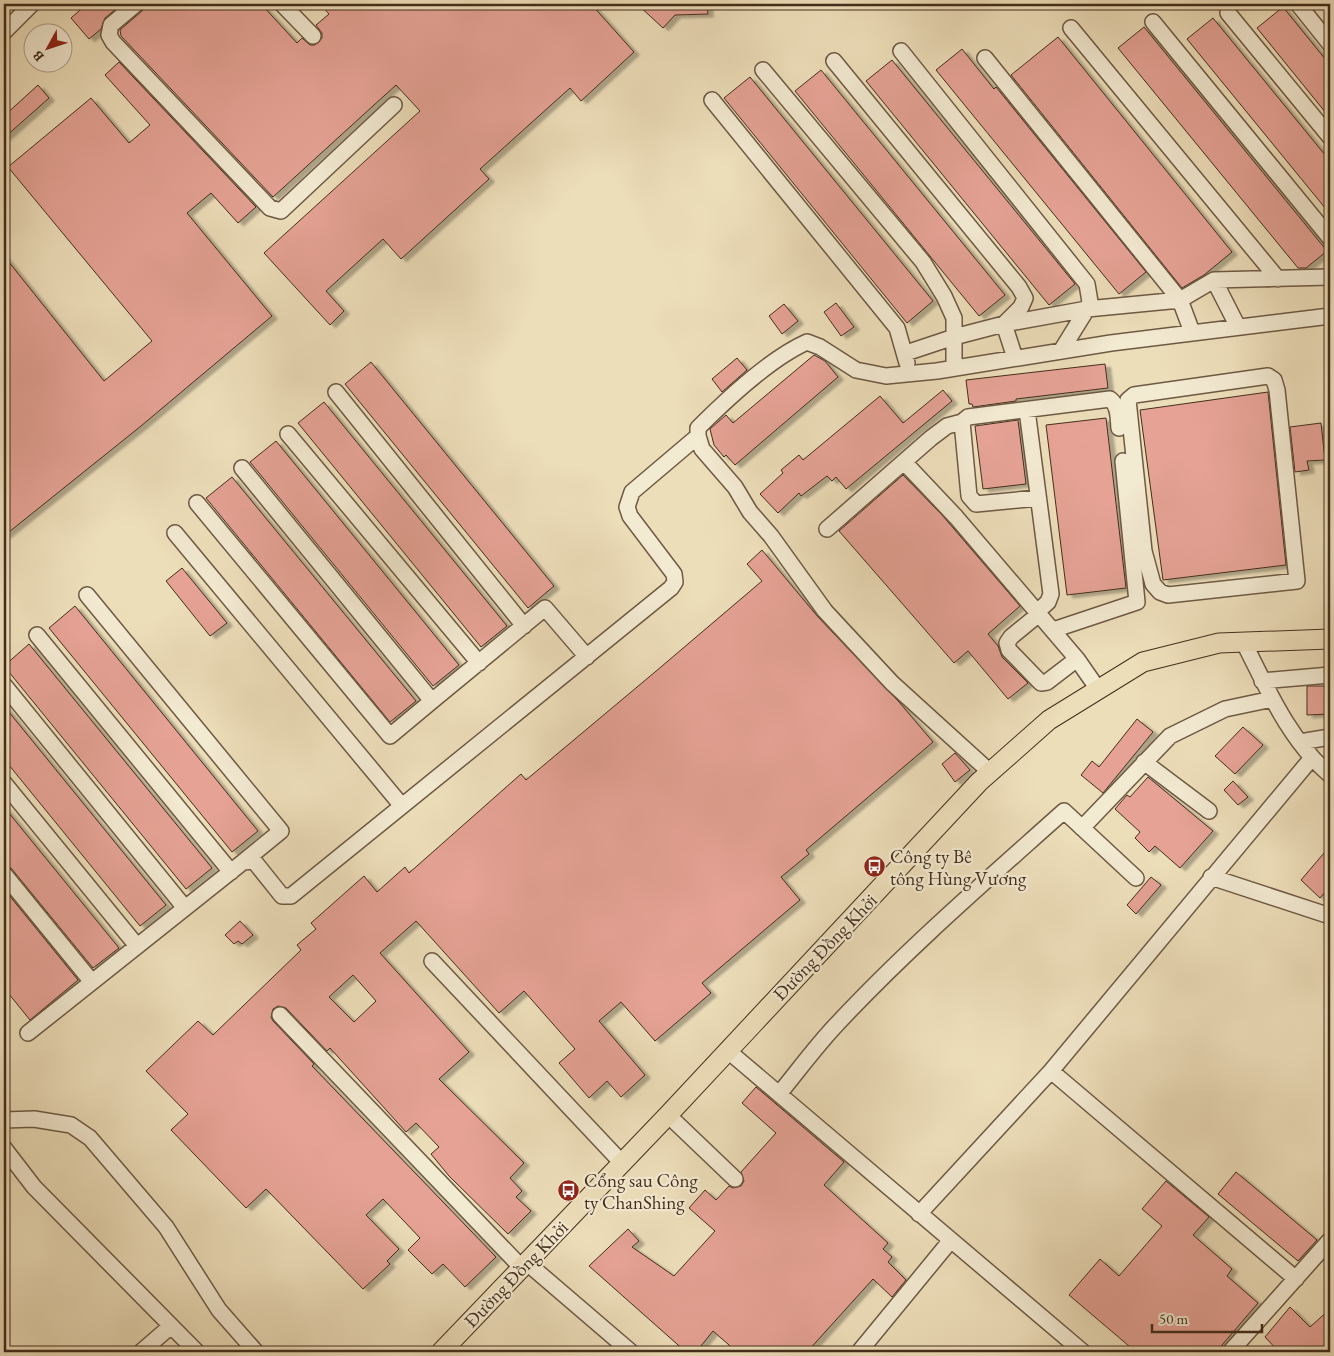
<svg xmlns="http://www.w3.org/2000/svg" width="1334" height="1356" font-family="'EB Garamond',serif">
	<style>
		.building { fill: #e5a295; stroke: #442d1c; fill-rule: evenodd; filter: url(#shadow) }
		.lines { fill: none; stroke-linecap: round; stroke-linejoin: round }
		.minor-casing { stroke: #6e5944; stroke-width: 18 }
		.major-casing { stroke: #442d1c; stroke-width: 21 }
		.minor { stroke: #f3ead2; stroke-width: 15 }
		.major { stroke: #eddeba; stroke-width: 19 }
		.labels { text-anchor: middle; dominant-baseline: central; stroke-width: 4.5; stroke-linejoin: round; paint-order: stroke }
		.poi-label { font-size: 19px; fill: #442d1c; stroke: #f3ead2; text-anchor: start }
		.street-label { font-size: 19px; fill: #442d1c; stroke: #f3ead2 }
	</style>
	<defs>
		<filter id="shadow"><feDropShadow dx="5.5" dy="3" stdDeviation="1" flood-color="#0004"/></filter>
	</defs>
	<rect width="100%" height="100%" fill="#eddeba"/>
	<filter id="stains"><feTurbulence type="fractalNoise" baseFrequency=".004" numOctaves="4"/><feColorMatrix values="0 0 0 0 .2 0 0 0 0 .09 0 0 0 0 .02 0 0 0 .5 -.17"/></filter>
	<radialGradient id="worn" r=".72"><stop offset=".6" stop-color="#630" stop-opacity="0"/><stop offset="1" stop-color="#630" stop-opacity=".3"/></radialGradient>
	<path class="building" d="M87,4h35l-17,14 -4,11 -12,10 -18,-21z
		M145,4h116l36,39 5,-5 8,7h5l7,-7v-5l-6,-8 13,-11 -9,-10h271l43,48 -53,49 -11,-13 -90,81 9,10 -88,80 -18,-20 -57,52 18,20 -14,14 -66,-72 156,-142 -24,-26 -123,112 -152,-161 -1,-6 22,-19z
		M637,4h70l1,10 -33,1 -12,13z
		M1283,7l47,58v53l-73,-90z
		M1213,18l117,143v53l-143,-175z
		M1144,27l183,224 -21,17h-8l-180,-220z
		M1058,37l174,215 -28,23 -22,13 -171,-213z
		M962,49l32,40 2,-2 150,185 -27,22 -183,-224z
		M892,60l183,224 -26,21 -183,-224z
		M119,62l137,145 -18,16 -27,-30 -24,20 85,103 -131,110 -137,110v-280l100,125 48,-40 -144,-174 83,-69 38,45 21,-18 -45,-50z
		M821,70l184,225 -26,21 -184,-225z
		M750,77l183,224 -26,22 -183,-225z
		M38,85l11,13 -45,40v-22z
		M836,303l18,24 -13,9 -17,-24z
		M784,304l14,17 -16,13 -13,-18z
		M814,355l11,6 13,16 -103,88 -9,-10 -2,2 -10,-12 -4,-16 16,-14 7,8z
		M737,358l10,12 -25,22 -10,-13z
		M371,362l183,224 -26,22 -183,-224z
		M1105,364l3,24 -92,11v2l-43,6 -1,-3h-3l-3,-24z
		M943,390l9,11 -106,88 -10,-12 -4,4 -5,-5 -26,20 -2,-3 -21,20 -18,-19 23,-21 -2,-3 18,-15 4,5 77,-64 23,27z
		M1268,392l18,173 -123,15 -23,-170z
		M324,402l183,224 -26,21 -183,-224z
		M1106,418l20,170 -59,7 -21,-170z
		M1018,420l8,64 -43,5 -8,-63z
		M1321,423l4,37 -18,1 2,9 -14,2 -5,-45z
		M276,441l183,224 -26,21 -183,-224z
		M903,475l39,40 78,91 -32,28 10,12 4,11 26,26 -20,16 -40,-48 -14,12 -115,-132z
		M232,477l184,224 -26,21 -184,-224z
		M762,550l56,67 81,85 34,40 -127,108 3,4 -28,23 19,23 -98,83 9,10 -56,48 -34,-39 -22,19 46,54 -24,22 -14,-16 -18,17 -30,-35 16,-14 -51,-58 -25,22 -83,-92 -36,32 89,99 -30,27 85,84 -14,15 12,13 -6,6 15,14 -23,23 -59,-58 -18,-22 8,-7 -23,-24 -10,9 -76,-84 -3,3 -41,-43 -8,-2 -5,3 -2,8 2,4 41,43 -2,2 184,191 -31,30 -22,-23 -11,10 -24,-24 12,-12 -37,-39 -17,16 33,34 -12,12 3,3 -27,25 -97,-100 -20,19 -75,-78 17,-16 -42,-43 52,-50 15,14 88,-85 -4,-5 19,-16 -5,-6 53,-47 13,16 28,-25 4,6 112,-99 5,6 129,-108 107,-91 -15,-17zM353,975l23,26 -22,21 -25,-25z
		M182,568l45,55 -17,13 -44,-55z
		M75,606l183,225 -26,21 -183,-224z
		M29,644l183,224 -26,21 -182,-223z
		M1307,686h23v28l-23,1z
		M4,706l162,199 -26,21 -136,-167z
		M1137,719l16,13 -50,61 -22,-18 11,-14 7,6z
		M1243,727l20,18 -28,29 -20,-18z
		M955,753l15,17 -15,12 -13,-18z
		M1148,777l65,54 -33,37 -25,-22 -6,6 -14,-14 5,-6 -25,-23 12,-14 3,2z
		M1233,781l15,16 -10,8 -14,-15z
		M4,807l115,141 -26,20 -82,-100 -7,-3z
		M1330,846v40l-10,12 -19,-18z
		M1151,877l10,8 -25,29 -9,-9z
		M4,889l74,91 -48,40 -26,-32z
		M240,921l13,14 -11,9 -4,-3 -4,3 -9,-9z
		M756,1087l88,75 -20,23 64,58 -5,6 9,8 -4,5 18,18 -14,17 -19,-18 -66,73h-70l-24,-21 -17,21h-10l-97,-86 39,-37 11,12 -7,6 42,29 41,-45 -26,-23 16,-18 11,10 13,-14 4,2 8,-2 3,-5 -3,-9 35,-39 -34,-30z
		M1236,1172l81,68 -19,21 -80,-67z
		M1166,1181l43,36 -16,18 39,34 -5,7 31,27 -42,49h-80l-67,-57 31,-36 19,17 43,-50 -20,-17z
		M1290,1307l20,20 20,-18v43h-51l-14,-15z"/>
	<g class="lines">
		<defs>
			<path id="minor" d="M136,4l-25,21 -2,10 4,7 157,166 11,3 113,-106
				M282,4l31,32
				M1298,4l32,40
				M1228,13l102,124
				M1153,22l177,216
				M1071,28l207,251
				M4,32l28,-28
				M901,51l186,233 3,18 -3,7 -26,42
				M985,58l195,242 12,32
				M834,61l185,226 6,11 -4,9 -17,17 11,34
				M763,70l160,192 21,34 10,22v50
				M712,100l185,228 10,35
				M1214,280l116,-3
				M906,353l48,-16 50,-13 83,-15 93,-9 34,-20 24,47
				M1268,376l6,4 3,10 20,191 -129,14 -8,-3 -7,-8 -9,-33 -16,-151 6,-5z
				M336,392l188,234
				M1027,410l24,184 -3,8 -11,10
				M288,434l191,229
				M904,462l52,55 121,142 16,23
				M242,468l190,233 113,-93 42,49
				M1038,498l-62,6 -7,-8 -7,-74 6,-5 142,-18c9,7 8,19 9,29
				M197,503l193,233 42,-35
				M827,529l104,-91 16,-12 15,-4
				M175,533l227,273
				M87,595l194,236 -38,31
				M1039,614l-28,23 -4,6 2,7 32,33 6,-1 30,-23
				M1053,630l84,-28 -14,-141
				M37,635l194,237
				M1243,641c24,47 46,99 87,134
				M1262,681l68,-6
				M4,685l181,223
				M1300,742l30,-5
				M1144,762l65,49
				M990,772l-98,-89 -67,-72 -54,-75 -21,-24 -15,-25 -33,-38 -4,-13v-8c29,-29 73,-70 109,-86l13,5 36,23 30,6 51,-5 174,-28 219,-27
				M4,783l133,163
				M1082,828l88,-92 55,-27 47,-10
				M4,874l88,108
				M1211,877l119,39
				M432,961l190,202
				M280,1015l241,252
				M28,1033l215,-171 11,-1 28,35h9l380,-308 4,-6 -1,-8 -44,-58 -3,-9 5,-15 66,-56
				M727,1050l356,302
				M1051,1071l245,208
				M779,1094c19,-23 37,-48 58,-70 71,-76 150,-144 227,-213l72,67
				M668,1115l67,64
				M4,1120l30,-1 37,6 19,13 76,89 53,83 37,42
				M4,1148l30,39 163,165
				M919,1214l132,-143 260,-312
				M526,1262l105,90
				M141,1352l30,-26
				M859,1352l92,-112
				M1230,1352l100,-112"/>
			<path id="major" d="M441,1352l227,-237 311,-333 70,-62 94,-58 76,-19 111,-4"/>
		</defs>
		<use href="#minor" class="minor-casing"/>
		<use href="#major" class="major-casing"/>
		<use href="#minor" class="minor"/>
		<use href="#major" class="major"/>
	</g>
	<defs>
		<symbol id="bus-disc" viewBox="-11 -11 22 22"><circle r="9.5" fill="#8f2418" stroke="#f3ead2"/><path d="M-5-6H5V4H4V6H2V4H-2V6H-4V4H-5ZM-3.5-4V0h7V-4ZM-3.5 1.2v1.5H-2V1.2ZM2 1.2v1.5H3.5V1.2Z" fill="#fff"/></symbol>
	</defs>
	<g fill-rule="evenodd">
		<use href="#bus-disc" x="862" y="854" width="25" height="25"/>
		<use href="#bus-disc" x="556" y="1178" width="25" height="25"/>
	</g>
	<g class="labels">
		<g class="poi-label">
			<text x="890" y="856">Công ty Bê<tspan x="890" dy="22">tông Hùng Vương</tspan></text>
			<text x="584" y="1180">Cổng sau Công<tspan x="584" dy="22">ty ChanShing</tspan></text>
		</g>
		<g class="street-label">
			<text transform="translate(825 947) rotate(-46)">Đường Đồng Khởi</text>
			<text transform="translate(516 1274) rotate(-46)">Đường Đồng Khởi</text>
		</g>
	</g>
	<rect width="1334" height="1356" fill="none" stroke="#eddeba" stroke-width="20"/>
	<rect x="5" y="5" width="1324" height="1346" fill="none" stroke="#442d1c" stroke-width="2.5"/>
	<rect x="10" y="10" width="1314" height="1336" fill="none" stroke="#442d1c"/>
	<g transform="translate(48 48) rotate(230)"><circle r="24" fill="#f3ead2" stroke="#ad9e89"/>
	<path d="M0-4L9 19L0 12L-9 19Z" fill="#8f2418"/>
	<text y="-8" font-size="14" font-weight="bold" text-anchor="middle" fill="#442d1c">B</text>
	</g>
	<path d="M1152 1324v8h110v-8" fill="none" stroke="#442d1c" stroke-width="2.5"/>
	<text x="1159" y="1324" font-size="15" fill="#442d1c" stroke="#f3ead2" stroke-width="4" paint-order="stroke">50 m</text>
	<rect width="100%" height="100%" filter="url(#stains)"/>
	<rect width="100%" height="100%" fill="url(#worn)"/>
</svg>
